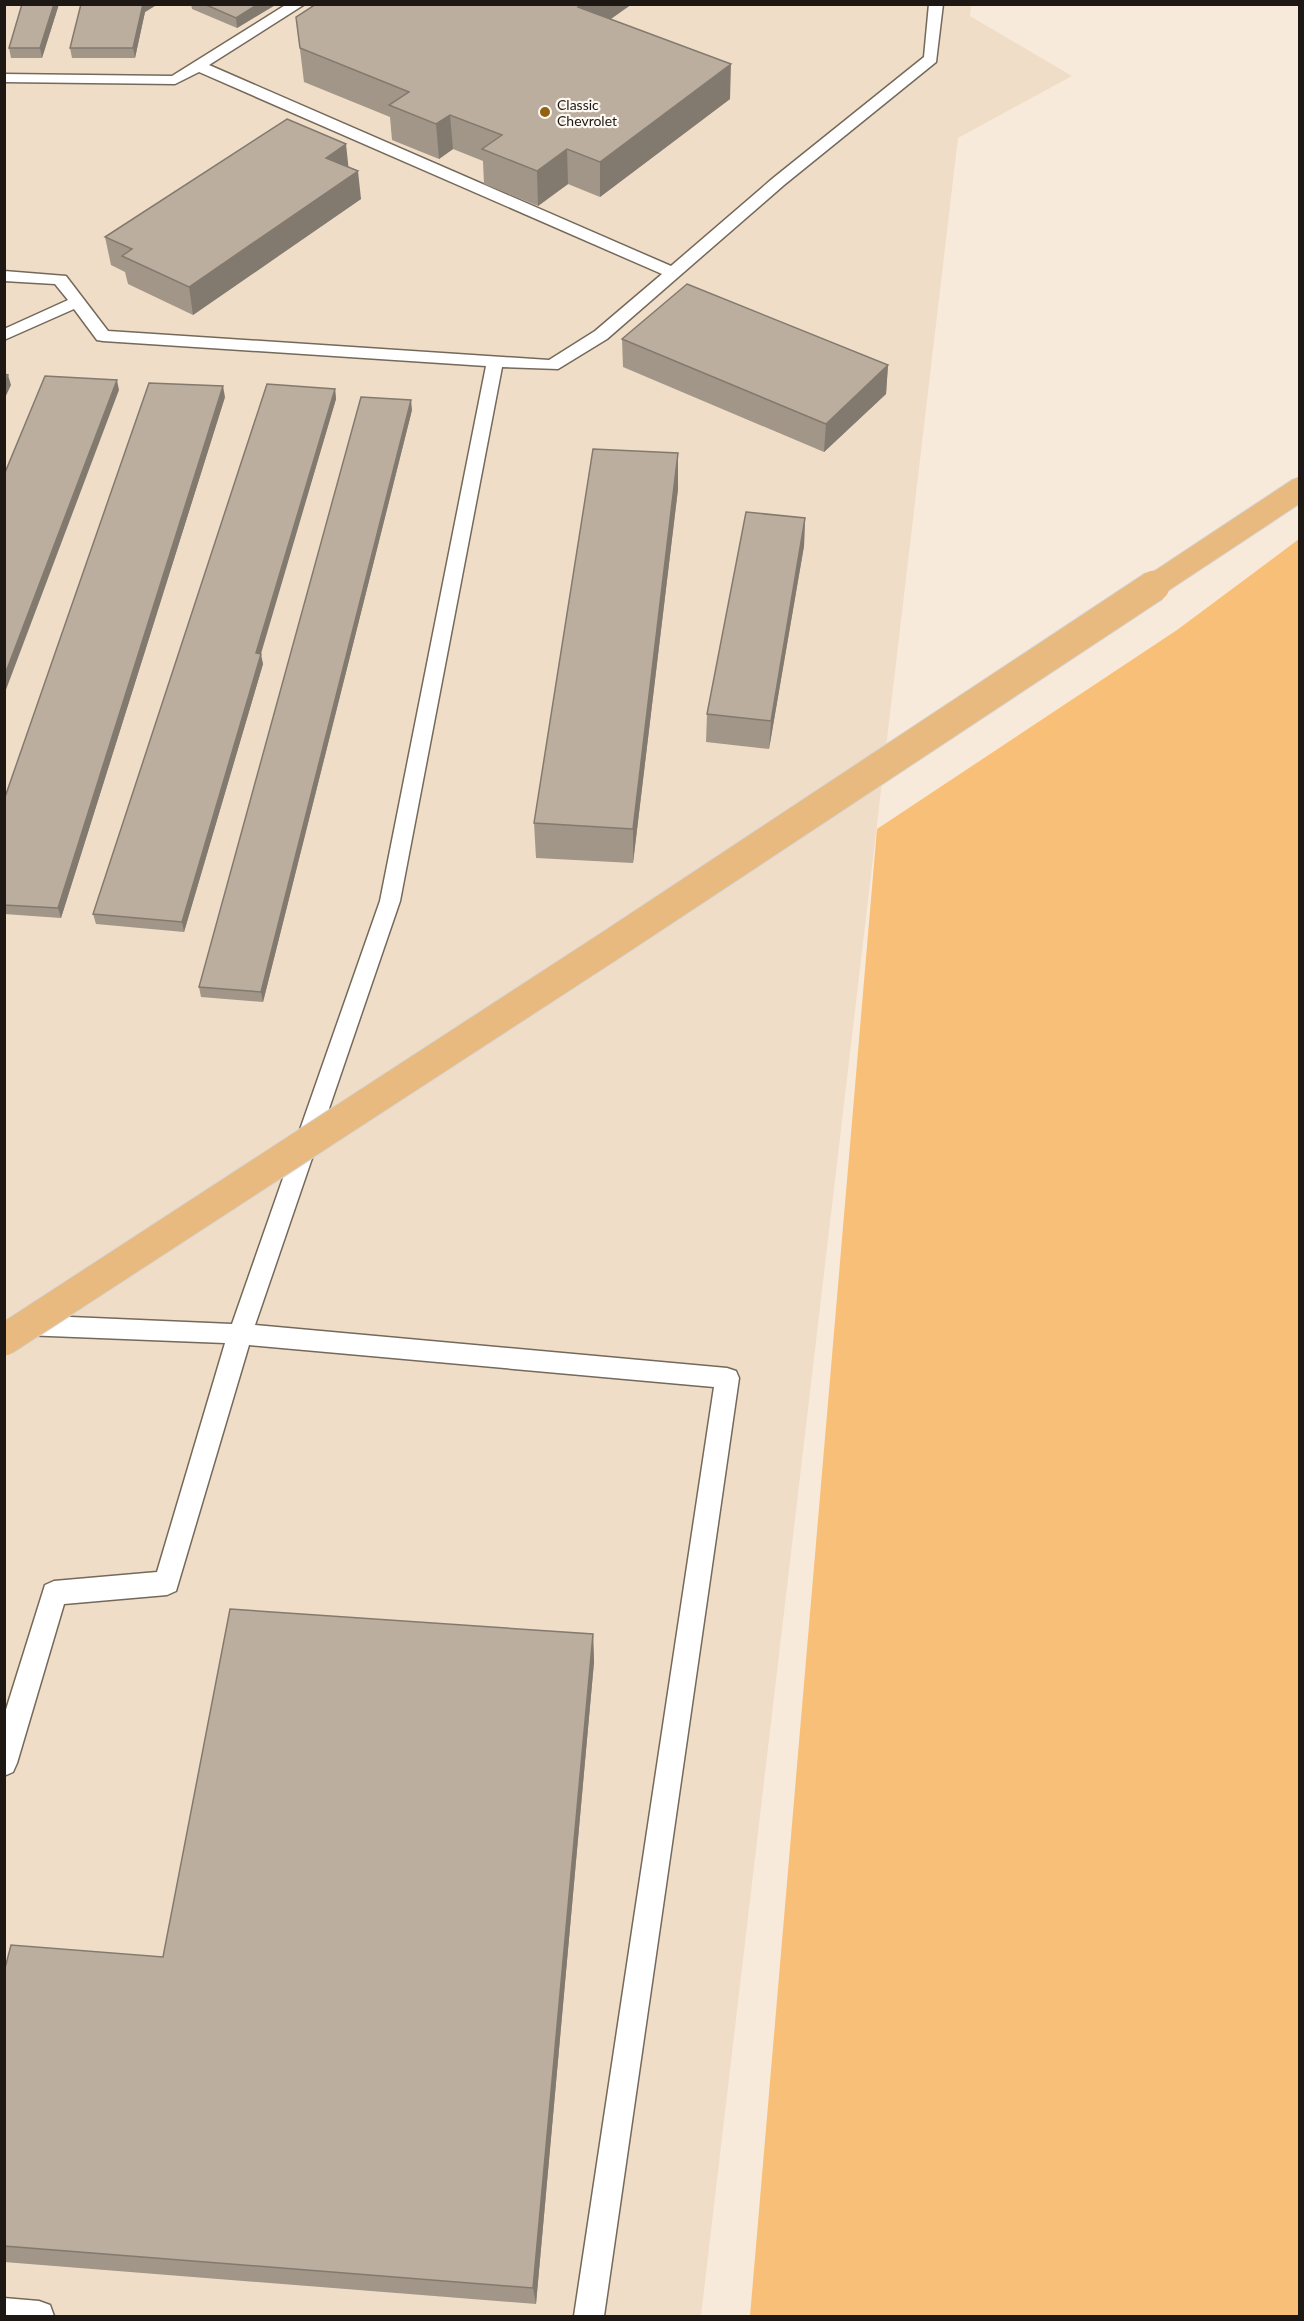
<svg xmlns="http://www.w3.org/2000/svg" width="1304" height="2321" font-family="Lato,sans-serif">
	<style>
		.built { fill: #f0ddc7 }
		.green { fill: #f8bf78 }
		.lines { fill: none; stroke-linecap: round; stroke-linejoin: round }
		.lane-casing { stroke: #74695a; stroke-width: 3 }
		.lane { fill: #fff; fill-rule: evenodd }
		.highway-bridge-far1-casing { stroke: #d6d5d5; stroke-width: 26; stroke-linecap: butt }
		.highway-bridge-casing { stroke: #d6d5d5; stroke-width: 33; stroke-linecap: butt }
		.highway-bridge-far1 { stroke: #e9ba7f; stroke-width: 24 }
		.highway-bridge { stroke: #e9ba7f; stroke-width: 31 }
		.wall { fill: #a19688 }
		.shaded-wall { fill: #837a6f }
		.building { fill: #bbae9e; stroke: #837a6f; stroke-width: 1.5 }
		.poi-dot { fill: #936112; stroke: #fef9f2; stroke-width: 2 }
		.labels { text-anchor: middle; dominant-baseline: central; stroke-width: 4.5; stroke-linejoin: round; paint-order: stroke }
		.far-poi-label { font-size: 14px; fill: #1d1813; stroke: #fef9f2; text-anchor: start }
	</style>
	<rect width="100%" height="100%" fill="#f8eada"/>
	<path class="built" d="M5,5h966l-1,11 102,60 -114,62 -257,2178h-696z"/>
	<path class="green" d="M1299,539v1777h-549l127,-1487 300,-199z"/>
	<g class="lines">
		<defs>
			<path id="lane" d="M287,4h18l-96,61 462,201 101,-87 152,-122 5,-53h14l-7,58 -152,123 -177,154 -49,30 -56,-2 -102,534 -145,424 472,43 9,3 3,7 -135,938h-30l140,-929 -465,-42 -73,246 -9,4 -103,9 -47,159 -4,9 -9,4v-60l41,-131 9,-4 103,-9 68,-229 -201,-8 -8,-3 -4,-7 4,-7 8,-3 208,9 148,-423 106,-535 -383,-25 -6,-1 -23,-31 -70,31v-11l64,-29 -13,-16 -51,-3v-10l62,5 42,55 441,29 46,-29 67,-57 -463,-202 -24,12 -171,-2v-8l168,2z
				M4,2298l35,3 11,4 4,11h-50z"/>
		</defs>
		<use href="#lane" class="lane-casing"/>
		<use href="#lane" class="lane"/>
		<defs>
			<path id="highway-bridge-far1" d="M1152,587l148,-98"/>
			<path id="highway-bridge" d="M4,1340l607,-395 543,-359"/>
		</defs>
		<use href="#highway-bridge-far1" class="highway-bridge-far1-casing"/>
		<use href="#highway-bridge" class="highway-bridge-casing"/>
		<use href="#highway-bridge-far1" class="highway-bridge-far1"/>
		<use href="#highway-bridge" class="highway-bridge"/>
	</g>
	<path class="wall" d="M59,4l-17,54h-31l-2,-10z
		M81,4h77l-13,8 -10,46h-63l-2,-10z
		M191,4h86l-40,24 -45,-19z
		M316,4h316l-21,15 119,80 -130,98 -32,-13 -30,22 -54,-22 -1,-23 -30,-12 -14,10 -47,-19 -2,-23 -86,-35 -8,-65z
		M349,168l12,31 -168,116 -65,-31 -3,-12 -14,-7 -6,-28z
		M622,339l266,26 -2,29 -62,58 -201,-85z
		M335,389l1,10 -76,255 3,10 -79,268 -88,-8 -3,-10z
		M225,397l-164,521 -57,-4v-114z
		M412,410l-149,592 -62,-5 -2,-10z
		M678,453v36l-45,374 -97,-5 -2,-35z
		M805,518l-1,28 -35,203 -63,-7 1,-28z
		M593,1634l1,28 -58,642 -532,-42v-290l159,-15z"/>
	<path class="shaded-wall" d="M54,4h5l-17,54 -2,-10z
		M143,4h15l-13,8 -10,46 -2,-10z
		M258,4h19l-40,24 -1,-10z
		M582,4h50l-53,37 -1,-34z
		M731,64l-1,35 -130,98v-35z
		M450,115l3,34 -14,10 -3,-35z
		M346,144l3,28 -23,-14z
		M567,149l1,35 -30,22 -1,-35z
		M358,171l3,28 -168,116 -4,-28z
		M888,365l-2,29 -62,58 2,-28z
		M8,375l3,10 -7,15v-16z
		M117,380l2,10 -115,305v-18z
		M223,386l2,11 -164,521 -3,-10z
		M335,389l1,10 -78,265 -2,-11z
		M411,400l1,10 -149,592 -2,-10z
		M678,453v36l-45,374v-34z
		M805,518l-1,28 -35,203 2,-28z
		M261,654l2,10 -79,268 -2,-10z
		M593,1634l1,28 -58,642 -3,-16z"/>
	<path class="building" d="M22,4h32l-14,44h-31z
		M81,4h62l-10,44h-63z
		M204,4h54l-22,14z
		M316,4h266l-4,3 153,57 -131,98 -33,-13 -30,22 -55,-22 20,-14 -52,-20 -14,9 -47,-19 20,-13 -109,-44 -4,-31z
		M287,119l59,25 -20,14 32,13 -169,116 -67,-31 10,-7 -27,-12z
		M687,284l201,81 -62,59 -204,-85z
		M4,374l4,1 -4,9z
		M45,376l72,4 -113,297v-202z
		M149,383l74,3 -165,522 -54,-3v-105z
		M267,384l68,5 -79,264 5,1 -79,268 -89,-8z
		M361,397l50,3 -150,592 -62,-5z
		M593,449l85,4 -45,376 -99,-6z
		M746,512l59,6 -34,203 -64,-7z
		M230,1609l363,25 -60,654 -529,-42v-274l7,-27 152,12z"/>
	<circle class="poi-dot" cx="545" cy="112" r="6"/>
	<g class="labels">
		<g class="far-poi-label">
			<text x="557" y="104">Classic<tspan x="557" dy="16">Chevrolet</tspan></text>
		</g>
	</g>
	<rect width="1304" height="2321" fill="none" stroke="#1d1813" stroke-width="12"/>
</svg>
